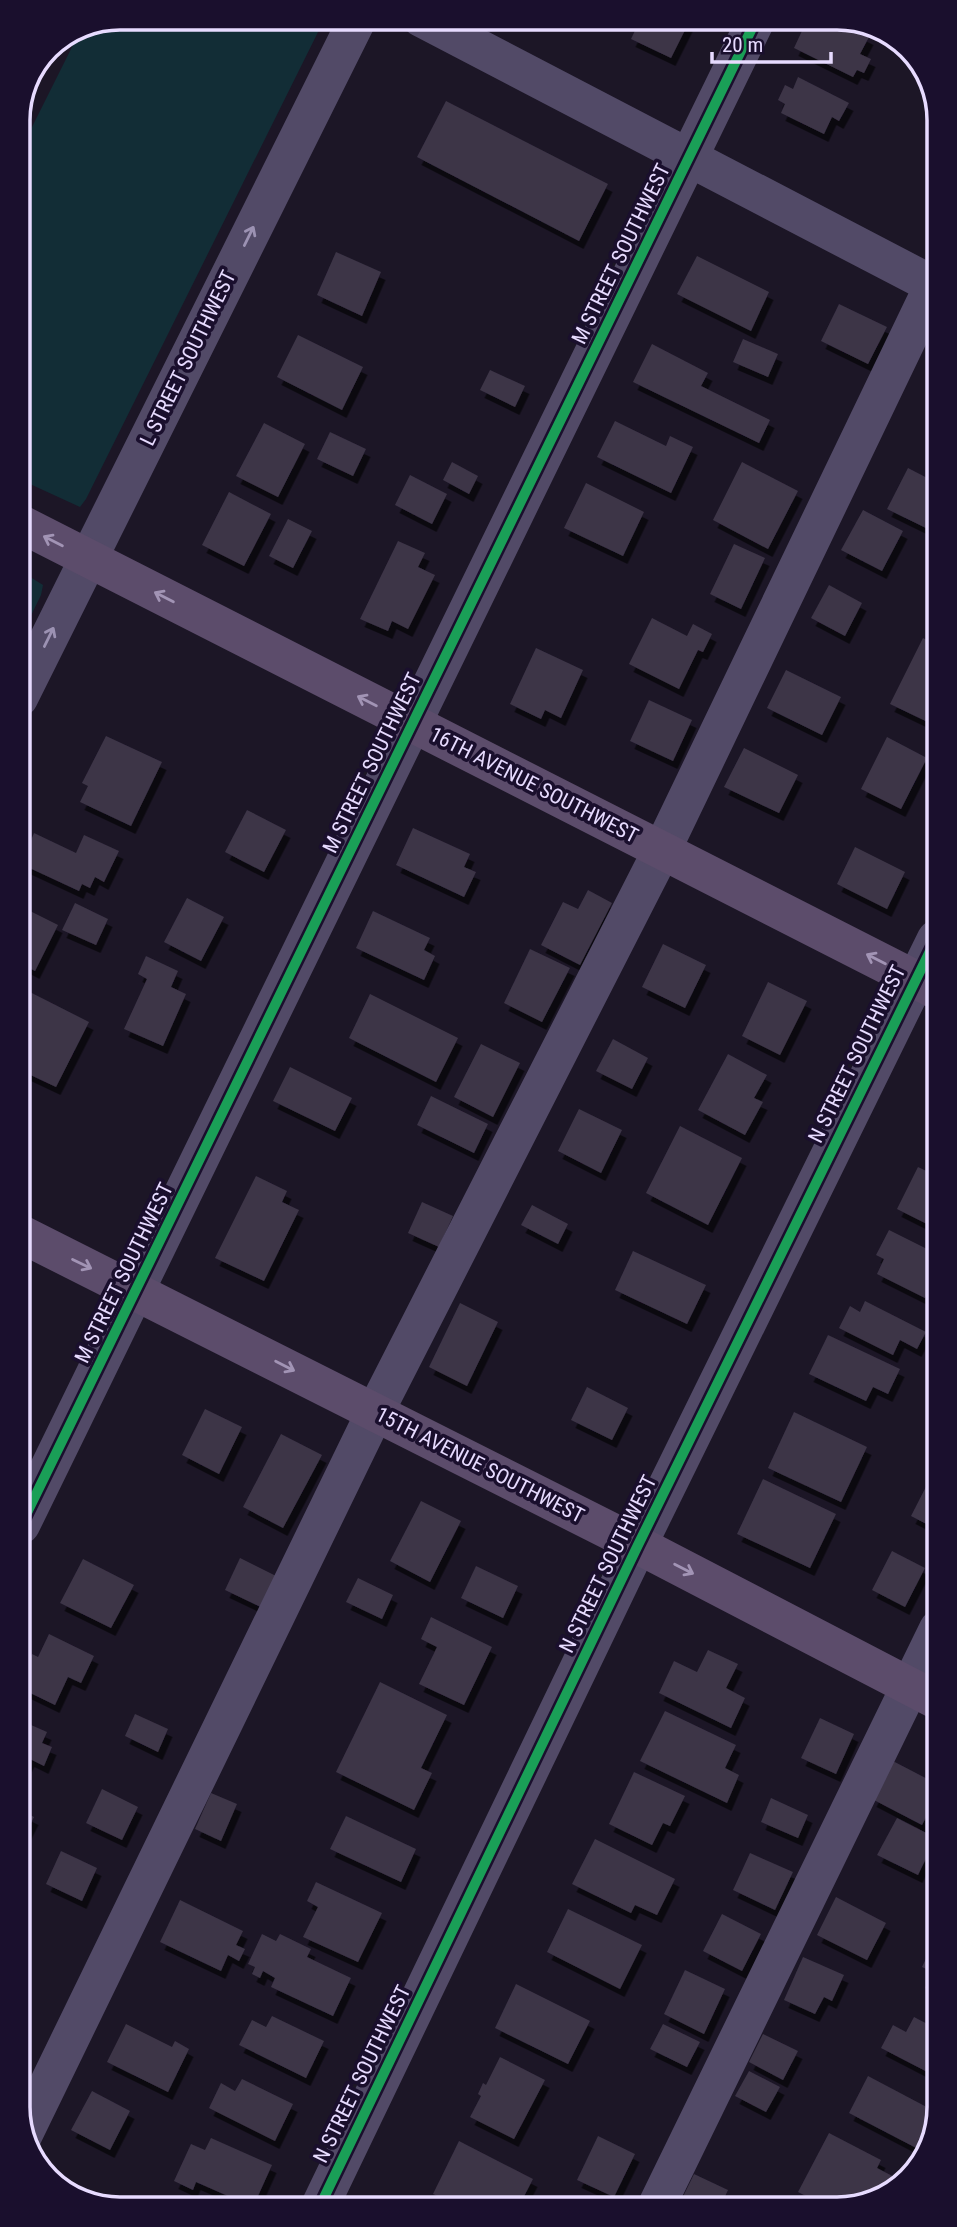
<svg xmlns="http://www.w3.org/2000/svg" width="957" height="2227" font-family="'Roboto Condensed',sans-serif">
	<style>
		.green { fill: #122d36 }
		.building { fill: #3c3447; filter: url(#shadow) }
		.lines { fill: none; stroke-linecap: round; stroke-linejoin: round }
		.minor { stroke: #524a67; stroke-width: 38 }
		.major { stroke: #5c4c6b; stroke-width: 38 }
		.cycleway-casing { stroke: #1a0f2d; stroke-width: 15 }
		.cycleway { stroke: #1a9f57; stroke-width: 10 }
		.oneway { stroke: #9c92b3 }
		.oneway2 { stroke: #a294b5 }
		.labels { text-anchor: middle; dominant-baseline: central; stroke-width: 7; stroke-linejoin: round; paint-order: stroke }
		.street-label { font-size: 21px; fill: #e7dbff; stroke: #1a0f2d }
		.rim { fill: none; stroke: #e7dbff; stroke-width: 3.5 }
	</style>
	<defs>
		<filter id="shadow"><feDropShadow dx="4.5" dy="8" stdDeviation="0" flood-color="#0009"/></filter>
	</defs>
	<rect width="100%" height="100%" fill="#1c1626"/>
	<path class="green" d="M120,18h205l-239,481 -6,8 -61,-28 -1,-324 60,-120z
		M19,570l24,15 -2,10 -22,45z"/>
	<path class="building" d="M641,18h50l-20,40 -40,-19z
		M808,18h23l38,19 -9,17 11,5 -7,14 -7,-3 -4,7 -59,-29z
		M798,77l51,26 -10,18 -7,-4 -8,17 -43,-21 4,-9 -7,-4 7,-15 8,4z
		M446,101l162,83 -29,57 -162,-84z
		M336,252l45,20 -19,44 -45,-21z
		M697,256l72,36 -18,39 -74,-37z
		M839,304l48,23 -19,37 -47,-23z
		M298,335l65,32 -21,43 -65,-33z
		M743,339l35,15 -10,23 -35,-15z
		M652,344l56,29 -7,13 69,34 -11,23 -126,-61z
		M490,370l35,16 -10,21 -35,-17z
		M615,421l51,25 4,-10 23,11 -22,46 -74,-36z
		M264,423l41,21 -27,53 -42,-21z
		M330,432l36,17 -13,27 -36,-17z
		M452,462l26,14 -9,18 -26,-14z
		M742,462l56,29 -30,58 -55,-29z
		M908,468l27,14v34l-7,13 -41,-20z
		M410,475l37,19 -15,30 -37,-19z
		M586,483l58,29 -21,44 -59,-28z
		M229,492l42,22 -27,52 -42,-21z
		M863,510l40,21 -21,40 -41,-21z
		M288,519l24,12 -19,37 -24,-12z
		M398,541l27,12 -7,14 17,8 -27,54 -16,-8 -4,10 -28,-12z
		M734,544l31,14 -24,51 -31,-15z
		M829,585l33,18 -17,33 -34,-18z
		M652,618l35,18 6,-12 19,10 -9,18 -5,-2 -19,39 -50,-25z
		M923,638l12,6 1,82 -46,-22z
		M536,648l47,22 -22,48 -16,-8 -4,9 -31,-15z
		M786,670l55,27 -19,38 -55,-27z
		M649,700l43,20 -19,41 -43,-20z
		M106,736l56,26 -31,64 -51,-24 8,-16 -6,-3z
		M887,737l40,21 -26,51 -40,-20z
		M744,748l54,27 -19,38 -55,-26z
		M247,810l39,20 -22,42 -39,-20z
		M413,828l57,26 -6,13 12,5 -12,25 -68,-32z
		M34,833l42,20 8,-18 35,16 -15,31 -9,-5 -5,11 -8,-4 -3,7 -58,-27z
		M855,847l50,25 -18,37 -50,-25z
		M588,890l24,13 -32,62 -39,-20 22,-43 15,7z
		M187,898l37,19 -23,44 -37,-19z
		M75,903l33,16 -12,26 -34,-15z
		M20,906l38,19 -23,46 -15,-8z
		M373,911l57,27 -6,12 11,6 -11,24 -68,-32z
		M663,944l43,21 -21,43 -43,-21z
		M530,949l40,19 -28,54 -38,-19z
		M146,956l32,15 -7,16 15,7 -23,52 -39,-17 23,-50 -9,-5z
		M768,982l39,19 -27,54 -38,-19z
		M20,987l69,35 -33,65 -36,-17z
		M370,994l88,44 -22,44 -87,-44z
		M613,1039l35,19 -16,31 -36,-18z
		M481,1044l39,19 -27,54 -39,-20z
		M728,1054l39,21 -13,23 9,4 -18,33 -47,-25z
		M290,1067l62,31 -17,33 -62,-30z
		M431,1096l57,28 -14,29 -57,-28z
		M579,1109l43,21 -21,43 -43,-22z
		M680,1126l62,32 -34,67 -62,-32z
		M918,1167l19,9v53l-40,-20z
		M256,1176l31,15 -5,11 17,8 -35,71 -49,-23z
		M422,1202l31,14 -14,31 -31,-14z
		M532,1205l36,19 -10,20 -37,-19z
		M889,1230l48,24v20l-12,24 -48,-24 7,-15 -8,-4z
		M633,1251l73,34 -19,39 -72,-34z
		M865,1301l61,31 -9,17 -17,-9 -7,15 -54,-27 11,-22 10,6z
		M460,1303l38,19 -31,64 -38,-19z
		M828,1335l72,34 -12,25 -15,-7 -7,14 -57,-27z
		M587,1387l41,21 -16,32 -41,-20z
		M205,1409l37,18 -23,47 -37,-19z
		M794,1412l73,35 -26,55 -73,-34z
		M281,1434l41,21 -39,73 -40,-21z
		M931,1477l7,3v50l-27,-14z
		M763,1479l73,35 -26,54 -73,-34z
		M421,1501l40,20 -31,61 -40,-21z
		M892,1551l33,17 -20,39 -33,-17z
		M240,1558l42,21 -15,31 -42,-20z
		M83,1559l51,26 -23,43 -51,-25z
		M476,1566l42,20 -15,32 -42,-20z
		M358,1578l35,17 -11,24 -36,-17z
		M431,1617l61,30 -28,58 -45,-21 18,-37 -16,-8z
		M49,1634l45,22 -13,27 -13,-6 -13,28 -33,-16v-13l10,-22 6,3z
		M708,1650l30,14 -12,24 19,10 -14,30 -72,-35 15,-32 23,11z
		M380,1682l67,33 -26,53 11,5 -18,37 -78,-38z
		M665,1711l71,34 -11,23 14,7 -12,28 -87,-42z
		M135,1714l33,15 -10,23 -33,-16z
		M820,1718l34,16 -18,40 -35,-16z
		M22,1721l25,11 -5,11 10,4 -8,19 -14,-7 -6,11 -2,-1z
		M891,1760l48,25v7l-17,33 -50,-26z
		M634,1772l51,24 -15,30 -7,-3 -11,22 -43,-21z
		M102,1789l36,18 -16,33 -36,-17z
		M211,1793l26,11 -16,37 -26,-12z
		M771,1798l37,17 -10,23 -37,-16z
		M22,1811l12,6 -12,24z
		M346,1816l70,33 -15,33 -71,-33z
		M897,1818l39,20 -18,37 -41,-20z
		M595,1839l80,40 -18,36 -22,-10 -4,8 -59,-29z
		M61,1851l36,17 -15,33 -36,-17z
		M750,1853l43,19 -18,38 -42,-20z
		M316,1882l66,31 -24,49 -55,-25 15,-30 -11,-6z
		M836,1897l50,26 -19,37 -50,-25z
		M180,1900l63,31 -7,14 9,4 -6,12 -11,-6 -7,16 -61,-29z
		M568,1909l74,36 -22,44 -73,-37z
		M722,1914l39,20 -19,37 -39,-20z
		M262,1934l14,7 4,-7 31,15 -4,8 44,21 -18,38 -62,-29 4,-9 -12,-7 -3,7 -8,-4 3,-7 -7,-3z
		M933,1944l6,3v48l-14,-7 8,-16 -11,-5z
		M803,1957l41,18 -12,26 -8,-4 -9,17 -31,-14z
		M685,1970l40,19 -21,45 -40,-20z
		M516,1984l74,37 -22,43 -73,-36z
		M272,2016l52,25 -18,37 -67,-33 13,-25 14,7z
		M914,2017l25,13v48l-58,-30 12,-23 13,7z
		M126,2024l46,23 3,-6 14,8 -21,43 -61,-30z
		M663,2024l37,18 -13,25 -37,-18z
		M763,2034l35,17 -15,29 -34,-18z
		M500,2057l45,23 -31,59 -44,-22 11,-21 -3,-2 5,-11 3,2z
		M749,2071l31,16 -14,25 -31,-16z
		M868,2076l70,37 -16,38 -73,-38z
		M242,2079l51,25 -18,37 -66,-33 12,-25 14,8z
		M92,2091l38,20 -20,39 -39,-20z
		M829,2133l52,27 -4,8 25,13 -31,23h-50l-23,-12z
		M598,2136l37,18 -21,43 -37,-17z
		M211,2138l61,27 -19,42 -57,-25 -3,8 -19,-9 17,-37 14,6z
		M459,2141l74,38 -14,27 -59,1 -27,-13z
		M694,2174l34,16 -7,15h-42z"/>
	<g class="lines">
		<path class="minor" d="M421,18l514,268
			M19,698l339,-680
			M21,1525l736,-1507
			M23,2136l352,-724 287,-562 272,-566
			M657,2205l281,-576
			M319,2208l319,-663 298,-606"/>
		<path class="major" d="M19,523l917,467
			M21,1234l617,311 300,156"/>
		<defs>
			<path id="cycleway" d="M21,1525l736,-1507
				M319,2208l319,-663 298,-606"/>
		</defs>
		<use href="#cycleway" class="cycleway-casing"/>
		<use href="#cycleway" class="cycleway"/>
	</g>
	<defs><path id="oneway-shaft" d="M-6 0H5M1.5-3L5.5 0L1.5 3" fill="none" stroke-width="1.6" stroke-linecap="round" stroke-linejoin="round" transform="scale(1.75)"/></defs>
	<g class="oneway">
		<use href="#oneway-shaft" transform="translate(249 236) rotate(-64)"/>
		<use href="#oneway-shaft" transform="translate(49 637) rotate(-64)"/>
	</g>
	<g class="oneway2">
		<use href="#oneway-shaft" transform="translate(53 541) rotate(-153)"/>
		<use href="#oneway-shaft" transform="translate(164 597) rotate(-153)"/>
		<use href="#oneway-shaft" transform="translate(367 701) rotate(-153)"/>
		<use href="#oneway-shaft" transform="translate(876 959) rotate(-153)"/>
		<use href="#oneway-shaft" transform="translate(82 1264) rotate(26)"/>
		<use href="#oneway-shaft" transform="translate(285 1366) rotate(27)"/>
		<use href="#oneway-shaft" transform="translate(684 1569) rotate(27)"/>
	</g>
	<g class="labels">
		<g class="street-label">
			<text transform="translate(621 254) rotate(-64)">M STREET SOUTHWEST</text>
			<text transform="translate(188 358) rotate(-64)">L STREET SOUTHWEST</text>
			<text transform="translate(372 763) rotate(-64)">M STREET SOUTHWEST</text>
			<text transform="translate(534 785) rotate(27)">16TH AVENUE SOUTHWEST</text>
			<text transform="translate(857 1054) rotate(-64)">N STREET SOUTHWEST</text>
			<text transform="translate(124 1273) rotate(-64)">M STREET SOUTHWEST</text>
			<text transform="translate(480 1465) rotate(27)">15TH AVENUE SOUTHWEST</text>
			<text transform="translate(608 1564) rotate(-64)">N STREET SOUTHWEST</text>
			<text transform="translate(362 2074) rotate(-64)">N STREET SOUTHWEST</text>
		</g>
	</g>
	<path d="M0 0H957V2227H0ZM120 30H837A90 90 0 0 1 927 120V2107A90 90 0 0 1 837 2197H120A90 90 0 0 1 30 2107V120A90 90 0 0 1 120 30Z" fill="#1a0f2d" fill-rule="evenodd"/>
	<path class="rim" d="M120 30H837A90 90 0 0 1 927 120V2107A90 90 0 0 1 837 2197H120A90 90 0 0 1 30 2107V120A90 90 0 0 1 120 30Z"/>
	<path d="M712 52v10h119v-10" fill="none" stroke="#e7dbff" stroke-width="3.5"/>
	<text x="722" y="52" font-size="21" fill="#e7dbff" stroke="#1a0f2d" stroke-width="5" paint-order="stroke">20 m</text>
</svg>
